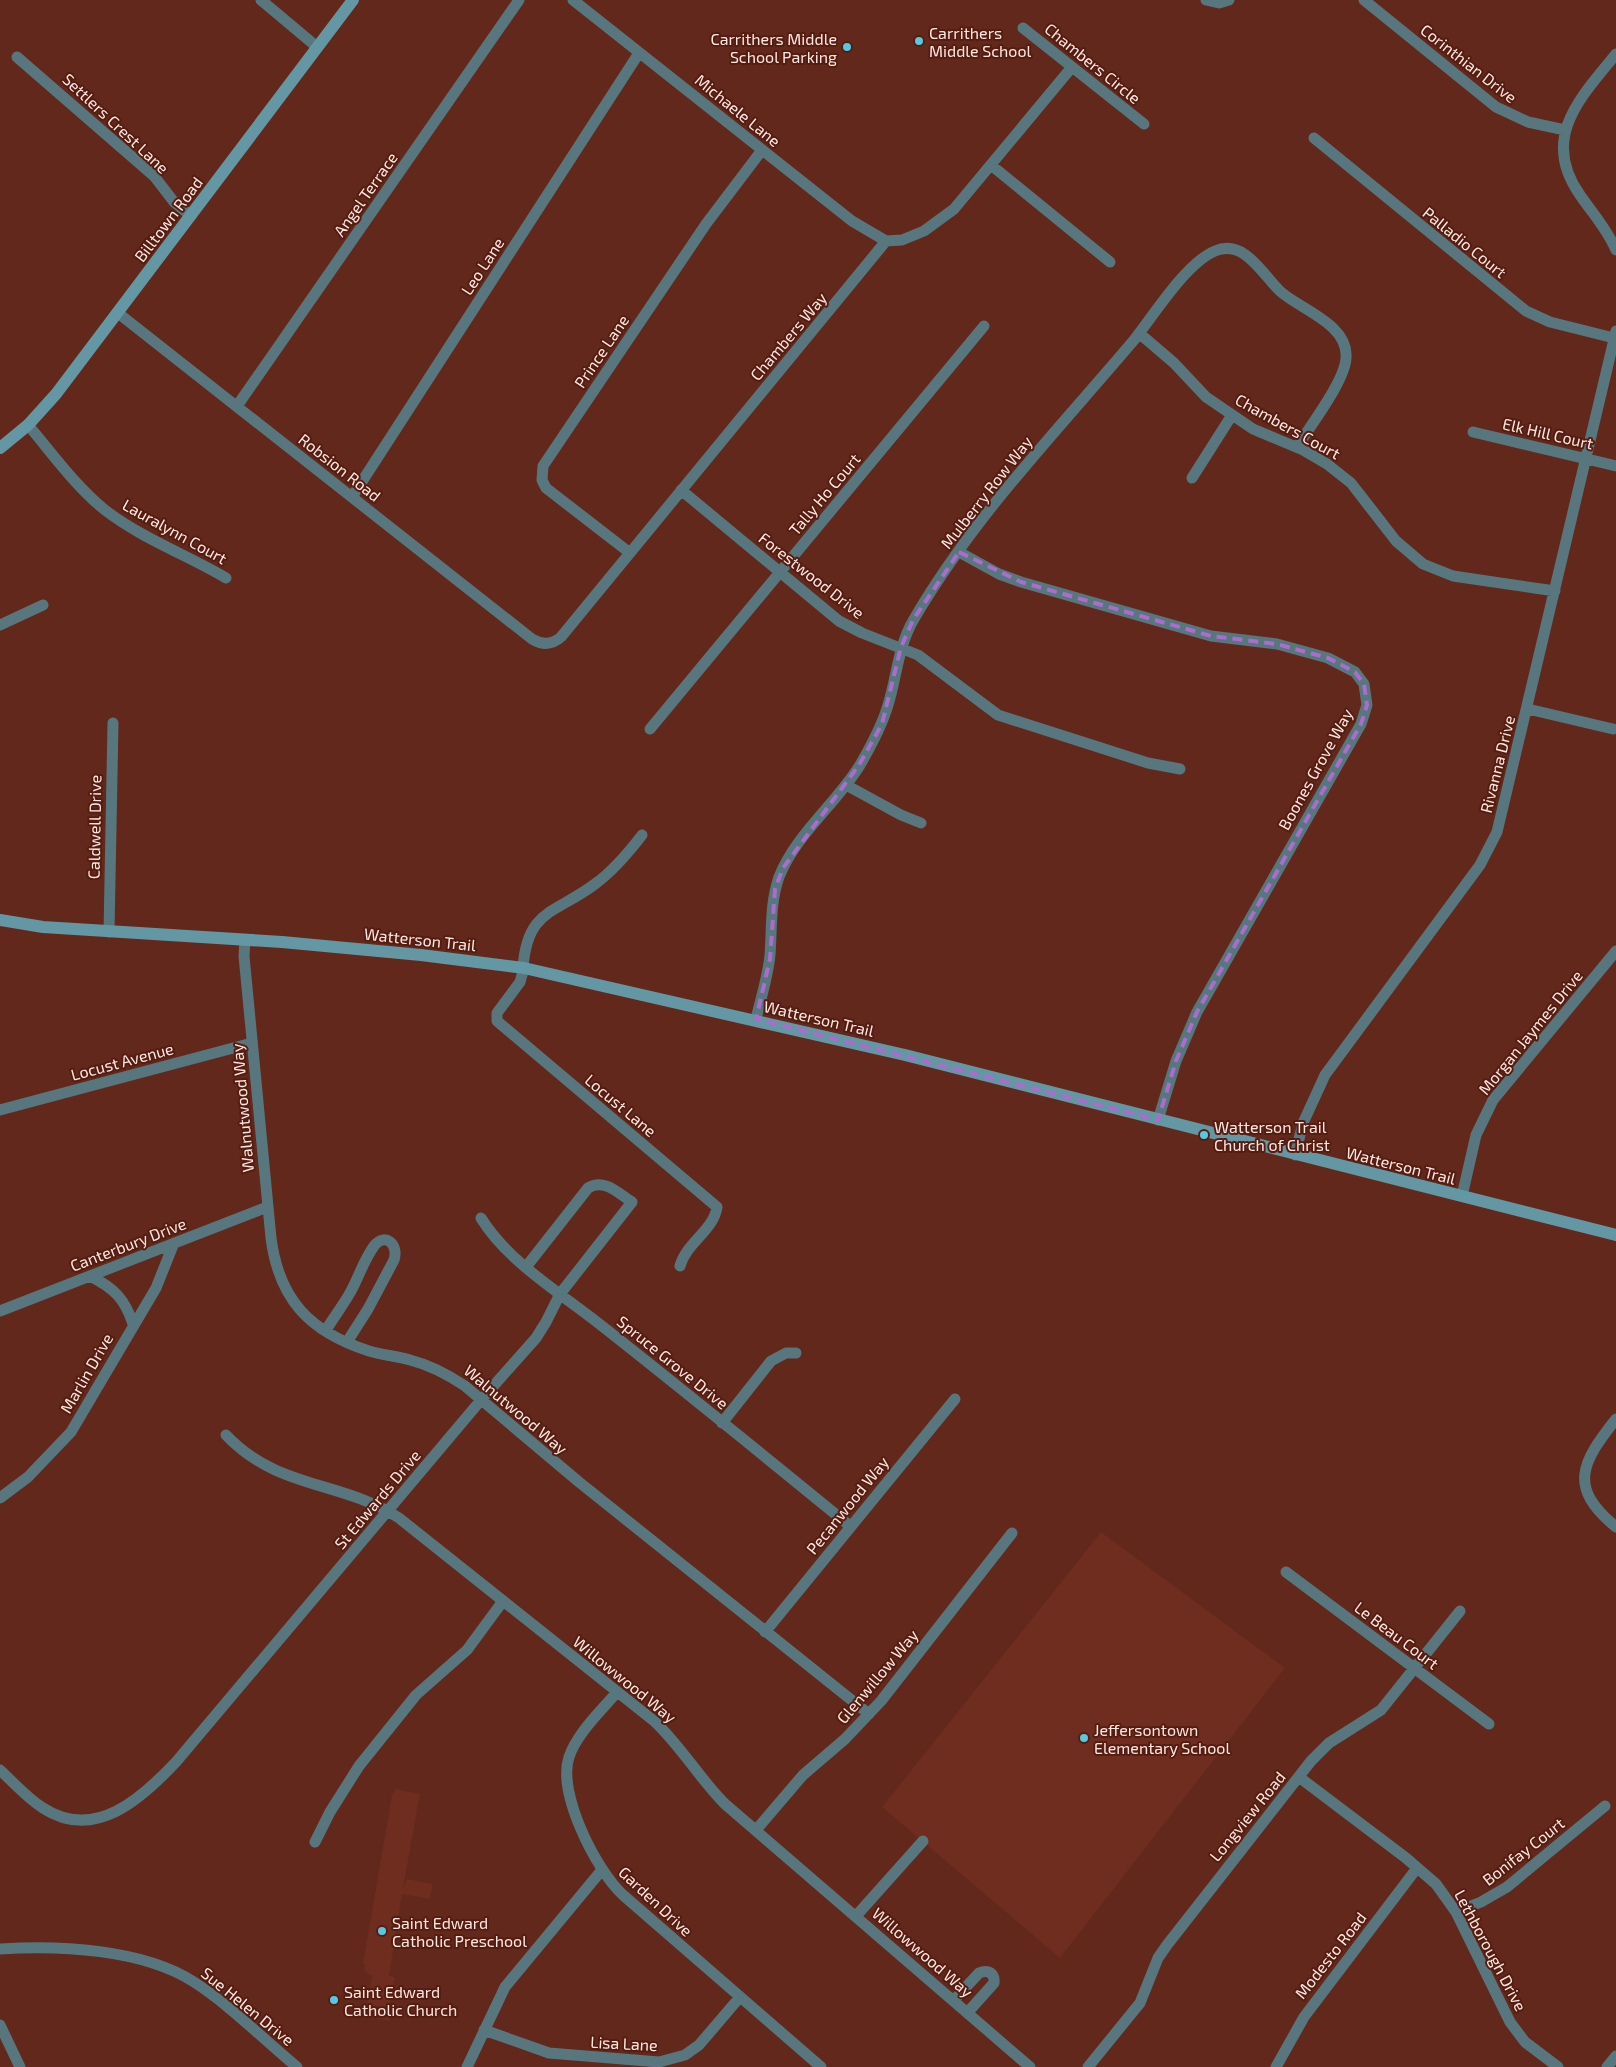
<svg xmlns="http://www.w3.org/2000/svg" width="1616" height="2067" font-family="'Exo 2',sans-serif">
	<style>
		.built { fill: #6e2d1e }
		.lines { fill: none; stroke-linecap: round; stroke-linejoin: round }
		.minor { stroke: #57767e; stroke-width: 11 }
		.secondary { stroke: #6397a3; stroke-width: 12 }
		.marked { fill: none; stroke: #a96ecb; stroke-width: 4; stroke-dasharray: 10 6; stroke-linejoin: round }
		.poi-dot { fill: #56c9e1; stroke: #551d11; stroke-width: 2 }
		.labels { text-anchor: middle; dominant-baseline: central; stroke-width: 4; stroke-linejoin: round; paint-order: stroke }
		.poi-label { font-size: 16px; fill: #ffe8e2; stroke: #551d11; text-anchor: start }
		.street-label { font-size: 16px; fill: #ffe8e2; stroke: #551d11 }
	</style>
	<rect width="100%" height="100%" fill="#61281b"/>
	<path class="built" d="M1101,1532l184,136 -225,290 -178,-151z
		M396,1789l24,5 -17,94 4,-9 26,5 -3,15 -28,-5 -13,82 6,1 -6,31 3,1 -2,12 -25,-5 7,-40 -8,-5 1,-7h-2l29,-169z"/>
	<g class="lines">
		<path class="minor" d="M261,0l56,47
			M573,0l279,221 34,20
			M1206,0l13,3 10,-3
			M1364,0l132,107 32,15 37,8
			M1023,28l121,96
			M1616,54c-36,44 -76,84 -36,141 13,19 27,34 36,55
			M17,57l137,119 20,26 17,14
			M1314,138l212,173 24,11 64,16
			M991,165l119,97
			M118,313l414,326c10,6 20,6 29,-2l325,-396 16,-1 22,-9 30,-22 118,-142
			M1139,333l35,30 32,34 47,32 50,21 24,14 24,19 45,58 27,23 30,12 102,15
			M237,406l282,-406
			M28,425c24,28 48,62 77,85 36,28 82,45 121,68
			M1473,432l143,34
			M1192,478l40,-63
			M681,490l158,131 23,12 56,22 80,60 150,48 32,6
			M352,497l287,-444
			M959,552l40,22 22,8 190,54 66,8 51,14 27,14 9,12 3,21 -6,19 -164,288 -21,49 -18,59
			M630,553l-84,-65 -4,-8 1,-14 163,-242 56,-74
			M0,625l43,-20
			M1528,709l85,20
			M650,729l334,-403
			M846,785l55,30 20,8
			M109,932l4,-209
			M245,940l-1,16 27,282c8,62 39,94 98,113 13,4 28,5 41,9 20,5 37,14 55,26l114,96 290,232
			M523,968c4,-59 32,-54 72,-84 18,-13 34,-32 47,-49
			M524,968l-4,14 -23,31v8l220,186c-3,23 -31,36 -37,59
			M756,1019c5,-21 12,-43 14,-64 2,-27 0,-52 9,-78 17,-43 57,-73 81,-112 11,-19 22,-39 28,-60 9,-29 10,-59 26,-86 60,-103 144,-189 220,-279 20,-25 52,-77 81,-89 30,-13 49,26 66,41 21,18 68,33 65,66 -1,23 -36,68 -49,89
			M0,1110l252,-67
			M1295,1155l8,-32 22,-48 155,-210 17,-33 119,-501
			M1462,1196l14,-61 17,-35 123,-149
			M481,1218c27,44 81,76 121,108 84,66 166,133 248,200
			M90,1276c24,12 35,23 43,48
			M0,1311l267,-104
			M326,1330c8,-13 18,-26 25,-39 8,-15 13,-31 23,-45 11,-14 25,-2 20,14l-26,49 -21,33
			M1616,1419c-34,43 -49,68 0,108
			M722,1423l49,-62 15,-8h10
			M226,1435c52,55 115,45 173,83l255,203c27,25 45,57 71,83l305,263
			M0,1498l28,-21 43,-45 85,-144 18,-45
			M1286,1572l203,152
			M765,1632l190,-233
			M617,1692c-16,19 -40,41 -48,65 -12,36 27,113 54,138l198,172
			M0,1770c14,13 27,28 43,38 52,34 99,-10 133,-46l305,-362 55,-62 10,-16 14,-28 72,-92c-14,-9 -28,-24 -44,-14l-62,79
			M1299,1777l107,81 30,26 20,28 54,110 15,20 33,25
			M756,1830l47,-55 42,-36 36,-38 131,-168
			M315,1842l15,-30 29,-46 57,-71 51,-45 36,-49
			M1456,1912l25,-10 26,-15 98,-81
			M856,1916l67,-75
			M0,1949c59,-4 143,0 194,33 37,24 69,57 103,85
			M954,2000l25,-27c9,-4 16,0 15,10l-26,29
			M0,2025l20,42
			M484,2030l65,23 110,9 26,-7 14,-10 41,-48
			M467,2067l38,-80 96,-116
			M1088,2067l52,-64 18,-45 9,-13 144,-184 18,-18 52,-33 79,-99
			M1276,2067l28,-50 113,-149
			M1607,2067l9,-11"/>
		<path class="secondary" d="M0,448l28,-23 28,-31 297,-394
			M0,920l43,7 239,15 139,13 103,13 381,87 711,180"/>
	</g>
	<path class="marked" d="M959,552l62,30 190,54 66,8 51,14 27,14 9,12 3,21 -6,19 -164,288 -21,49 -18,59 -402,-101 14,-60 5,-70 8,-21 76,-103 23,-41 19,-77 12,-27z"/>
	<g class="poi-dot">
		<circle cx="919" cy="41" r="5"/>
		<circle cx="847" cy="47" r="5"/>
		<circle cx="1204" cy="1135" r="5"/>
		<circle cx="1084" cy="1738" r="5"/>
		<circle cx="382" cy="1931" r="5"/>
		<circle cx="334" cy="2000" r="5"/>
	</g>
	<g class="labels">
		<g class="poi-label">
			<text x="929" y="32">Carrithers<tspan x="929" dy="18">Middle School</tspan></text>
			<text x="837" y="38" text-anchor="end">Carrithers Middle<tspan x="837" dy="18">School Parking</tspan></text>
			<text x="1214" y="1126">Watterson Trail<tspan x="1214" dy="18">Church of Christ</tspan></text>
			<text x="1094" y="1729">Jeffersontown<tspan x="1094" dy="18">Elementary School</tspan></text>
			<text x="392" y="1922">Saint Edward<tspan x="392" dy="18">Catholic Preschool</tspan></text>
			<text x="344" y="1991">Saint Edward<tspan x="344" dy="18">Catholic Church</tspan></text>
		</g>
		<g class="street-label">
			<text transform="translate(1093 63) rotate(39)">Chambers Circle</text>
			<text transform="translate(1469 63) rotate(38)">Corinthian Drive</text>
			<text transform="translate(738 110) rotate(39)">Michaele Lane</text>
			<text transform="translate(116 123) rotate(43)">Settlers Crest Lane</text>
			<text transform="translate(365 194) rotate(-55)">Angel Terrace</text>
			<text transform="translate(168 219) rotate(-53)">Billtown Road</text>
			<text transform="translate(1465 242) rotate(39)">Palladio Court</text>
			<text transform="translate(482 266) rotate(-57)">Leo Lane</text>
			<text transform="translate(788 336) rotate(-50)">Chambers Way</text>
			<text transform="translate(601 351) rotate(-56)">Prince Lane</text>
			<text transform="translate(1288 426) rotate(29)">Chambers Court</text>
			<text transform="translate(1548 433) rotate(13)">Elk Hill Court</text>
			<text transform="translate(340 467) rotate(38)">Robsion Road</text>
			<text transform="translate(986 492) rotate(-52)">Mulberry Row Way</text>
			<text transform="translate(824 494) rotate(-50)">Tally Ho Court</text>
			<text transform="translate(175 531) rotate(29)">Lauralynn Court</text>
			<text transform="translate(812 575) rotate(38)">Forestwood Drive</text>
			<text transform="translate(1497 764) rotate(-76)">Rivanna Drive</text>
			<text transform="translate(1315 769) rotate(-61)">Boones Grove Way</text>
			<text transform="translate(94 827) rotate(-89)">Caldwell Drive</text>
			<text transform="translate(420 939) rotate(6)">Watterson Trail</text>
			<text transform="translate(819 1018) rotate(13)">Watterson Trail</text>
			<text transform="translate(1530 1032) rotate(-51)">Morgan Jaymes Drive</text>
			<text transform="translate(122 1061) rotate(-15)">Locust Avenue</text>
			<text transform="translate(621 1105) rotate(40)">Locust Lane</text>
			<text transform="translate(242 1108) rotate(-95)">Walnutwood Way</text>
			<text transform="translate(1401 1165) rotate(14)">Watterson Trail</text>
			<text transform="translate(128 1244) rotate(-21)">Canterbury Drive</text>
			<text transform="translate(673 1362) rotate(39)">Spruce Grove Drive</text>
			<text transform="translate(86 1373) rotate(-60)">Marlin Drive</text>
			<text transform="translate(516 1409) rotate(40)">Walnutwood Way</text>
			<text transform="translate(377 1499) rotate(-50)">St Edwards Drive</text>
			<text transform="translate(847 1505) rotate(-51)">Pecanwood Way</text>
			<text transform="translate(1397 1635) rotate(37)">Le Beau Court</text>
			<text transform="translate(877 1676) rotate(-50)">Glenwillow Way</text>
			<text transform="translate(625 1679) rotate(39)">Willowwood Way</text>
			<text transform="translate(1247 1816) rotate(-51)">Longview Road</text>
			<text transform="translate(1523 1851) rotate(-38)">Bonifay Court</text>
			<text transform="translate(656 1901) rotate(43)">Garden Drive</text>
			<text transform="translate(1491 1950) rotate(62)">Lethborough Drive</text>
			<text transform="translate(923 1952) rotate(41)">Willowwood Way</text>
			<text transform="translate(1330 1955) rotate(-52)">Modesto Road</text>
			<text transform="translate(248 2006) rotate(39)">Sue Helen Drive</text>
			<text transform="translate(624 2043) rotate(3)">Lisa Lane</text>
		</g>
	</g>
</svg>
